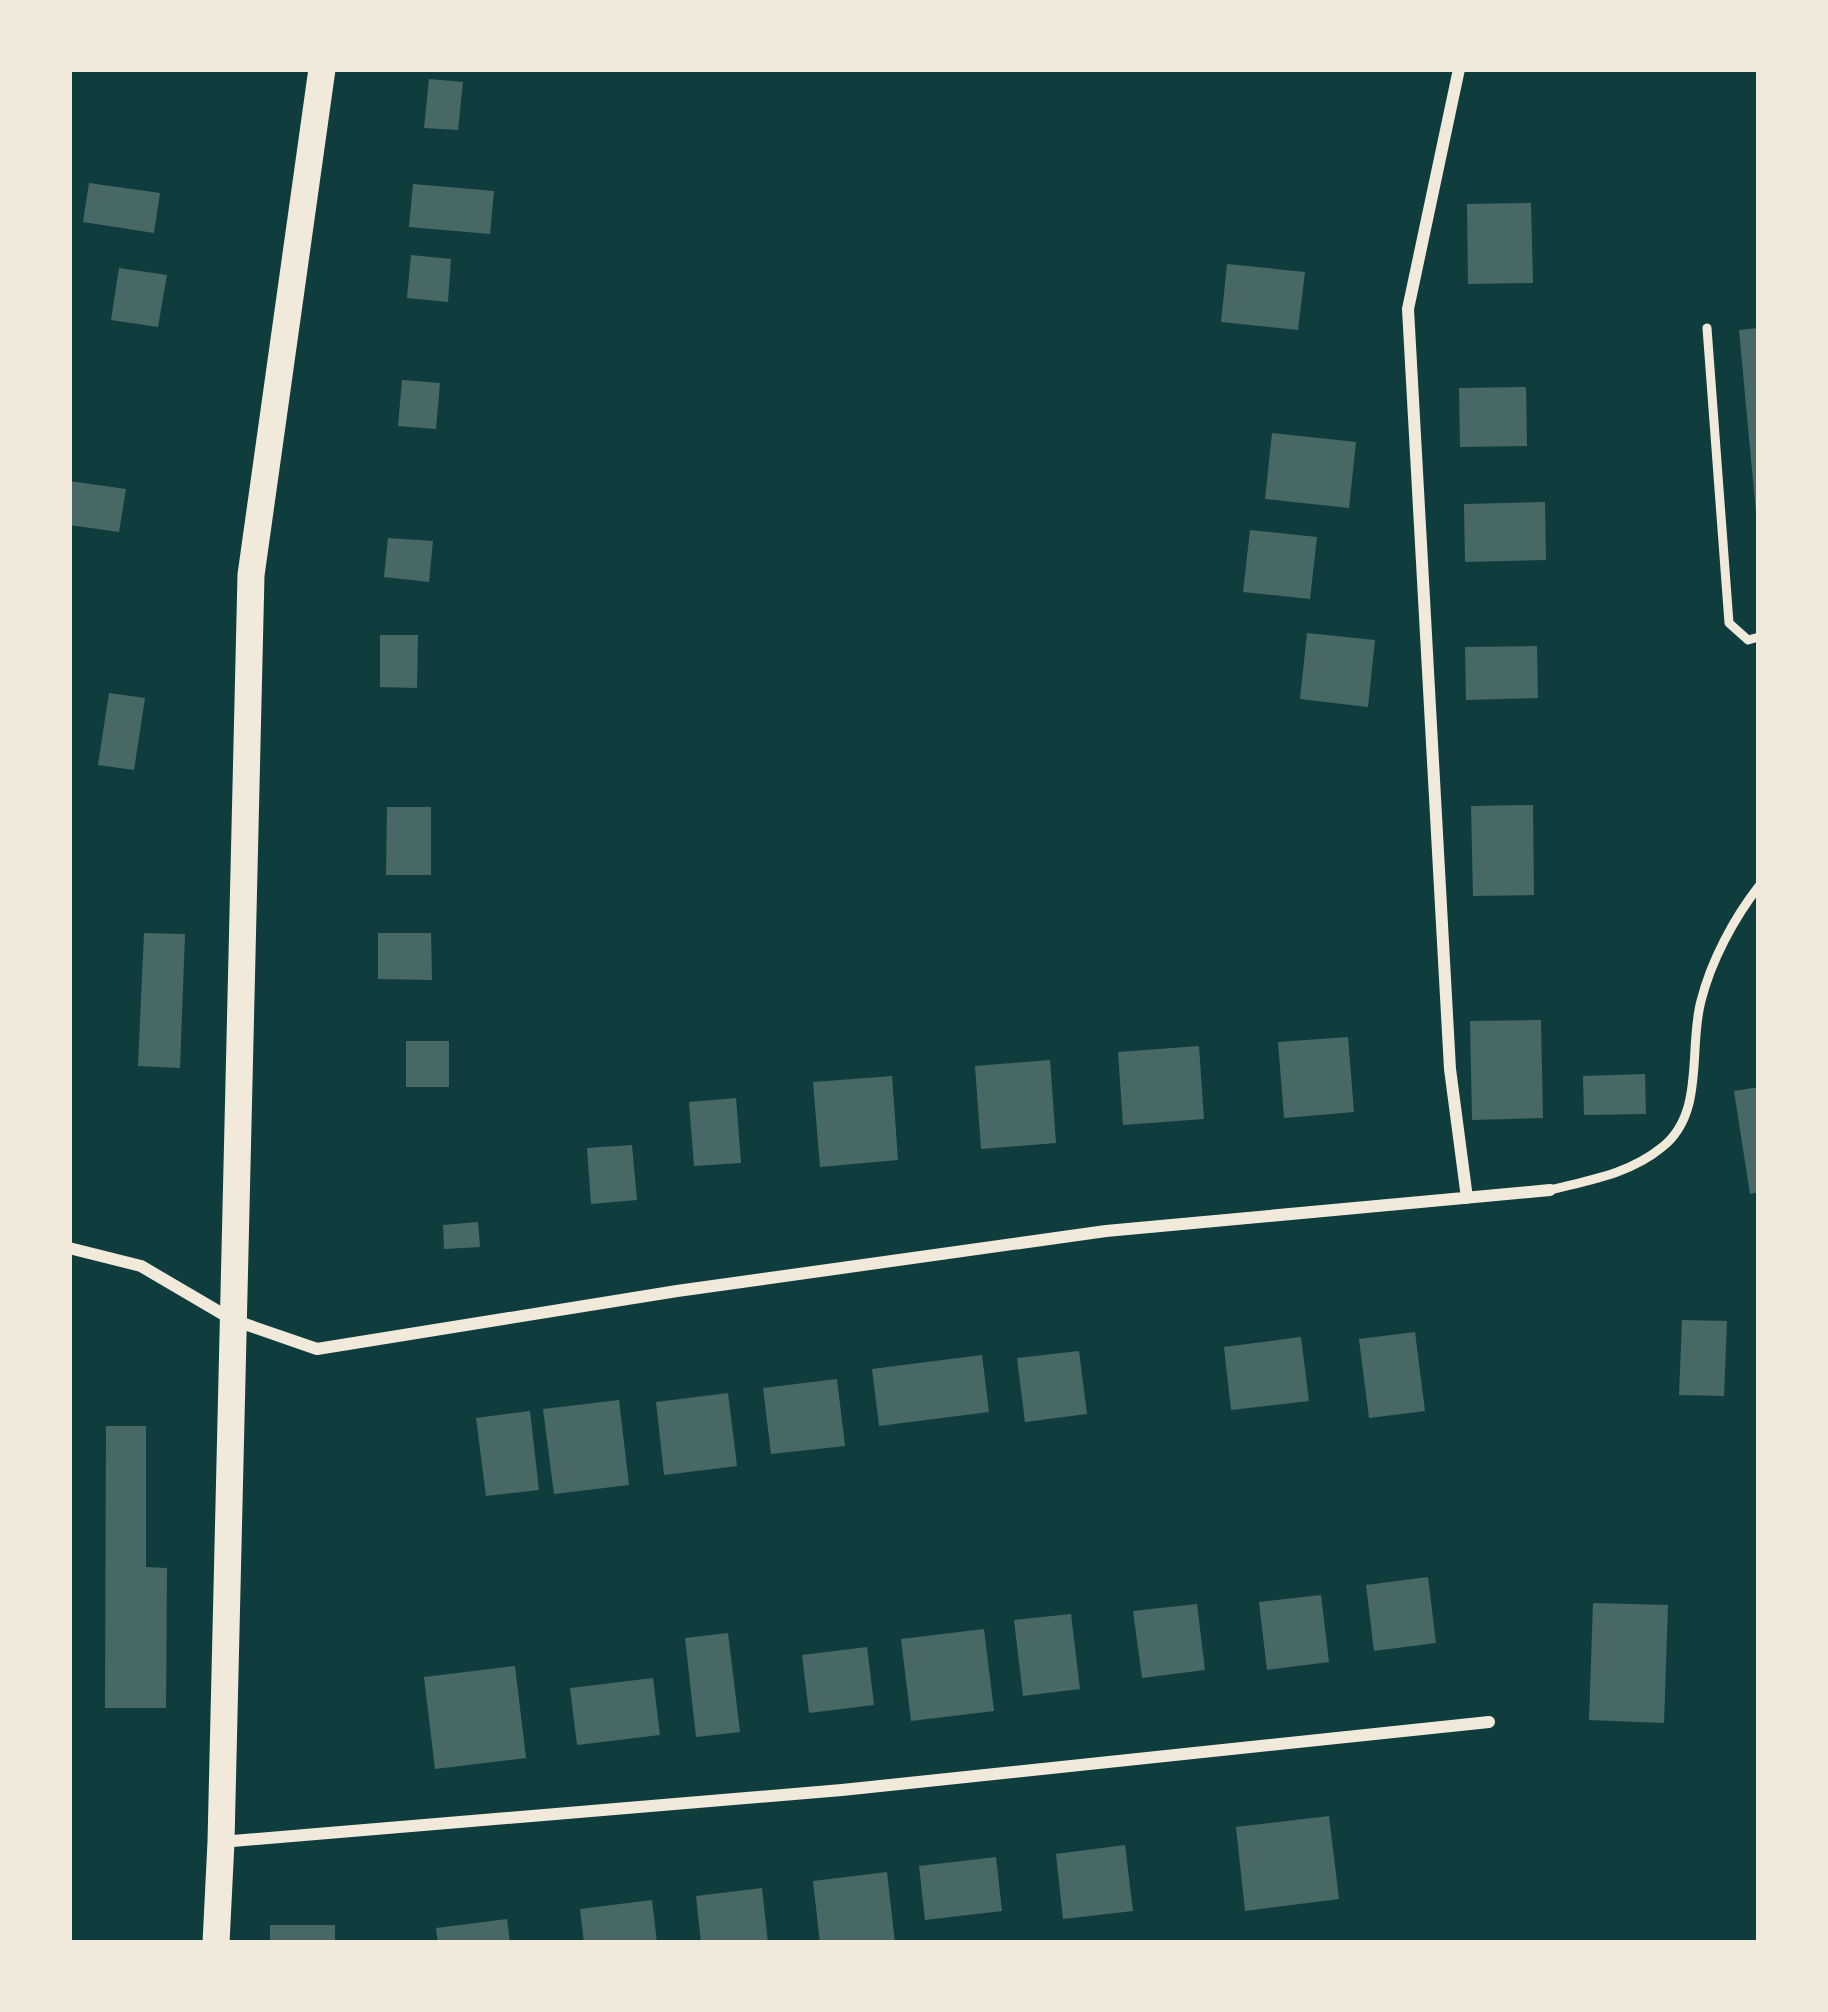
<svg xmlns="http://www.w3.org/2000/svg" width="1828" height="2012" font-family="'Work Sans',sans-serif">
	<style>
		.building { fill: #486865 }
		.lines { fill: none; stroke-linecap: round; stroke-linejoin: round }
		.service { stroke: #f1e9da; stroke-width: 9 }
		.minor { stroke: #f1e9da; stroke-width: 12 }
		.primary { stroke: #f1e9da; stroke-width: 27 }
	</style>
	<rect width="100%" height="100%" fill="#0f3d3e"/>
	<path class="building" d="M429,79l34,3 -5,48 -34,-2z
		M89,183l71,10 -6,40 -71,-11z
		M413,184l81,7 -4,43 -81,-7z
		M1531,203l2,80 -65,1 -1,-80z
		M411,255l40,4 -3,43 -41,-4z
		M1227,264l78,8 -7,58 -77,-8z
		M119,268l48,7 -9,52 -47,-7z
		M1759,328v185h-3l-17,-183z
		M402,380l38,3 -4,46 -38,-3z
		M1526,387l1,59 -67,1 -1,-59z
		M1272,433l84,9 -7,66 -84,-9z
		M69,481l57,8 -7,43 -50,-7z
		M1545,502l1,58 -81,2 -1,-58z
		M1250,530l67,7 -7,62 -67,-7z
		M388,538l45,3 -4,41 -45,-5z
		M1307,633l68,7 -7,67 -68,-8z
		M380,635h38l-1,53 -37,-1z
		M1537,646l1,52 -72,2 -1,-53z
		M109,693l36,5 -11,72 -36,-5z
		M1533,805l1,90 -61,1 -2,-90z
		M387,807h44v68h-45z
		M144,933l41,1 -5,134 -42,-2z
		M378,933h53l1,47 -54,-1z
		M1541,1020l2,98 -71,2 -2,-99z
		M1348,1037l6,75 -70,6 -6,-76z
		M406,1041h43v46h-43z
		M1199,1046l5,73 -81,6 -5,-73z
		M1050,1060l6,83 -75,6 -6,-83z
		M1645,1074l1,40 -62,1 -1,-39z
		M892,1076l6,84 -78,7 -7,-85z
		M1759,1087v105l-9,2 -16,-103z
		M736,1098l5,65 -47,3 -5,-64z
		M632,1145l5,55 -46,4 -4,-56z
		M478,1222l2,25 -36,2 -1,-24z
		M1682,1320l45,1 -3,75 -45,-1z
		M1415,1332l10,79 -56,7 -10,-79z
		M1301,1337l8,64 -78,9 -7,-63z
		M1079,1351l8,63 -62,8 -8,-64z
		M982,1355l7,57 -110,14 -7,-57z
		M837,1379l8,67 -74,8 -8,-66z
		M728,1393l9,73 -73,9 -8,-73z
		M619,1400l10,85 -75,9 -11,-85z
		M530,1411l9,79 -53,6 -10,-78z
		M106,1426h40v141l21,1 -1,140h-61z
		M1428,1577l8,66 -62,8 -8,-66z
		M1321,1595l8,67 -62,8 -8,-68z
		M1593,1603l75,2 -4,118 -75,-3z
		M1197,1604l8,66 -63,8 -9,-67z
		M1071,1614l9,75 -57,7 -9,-76z
		M984,1629l10,82 -83,10 -10,-82z
		M728,1633l12,99 -44,5 -11,-99z
		M867,1647l7,58 -65,8 -7,-58z
		M515,1666l11,92 -91,11 -11,-92z
		M653,1678l7,57 -83,10 -7,-57z
		M1329,1816l10,83 -94,12 -9,-84z
		M1125,1845l8,66 -70,8 -7,-65z
		M996,1857l6,54 -77,9 -6,-54z
		M887,1872l8,71h-75l-7,-62z
		M762,1888l6,55h-67l-5,-47z
		M652,1900l5,43h-73l-4,-34z
		M507,1919l3,24h-72l-2,-15z
		M270,1925h65v18h-65z"/>
	<g class="lines">
		<path class="service" d="M1707,328l22,295 19,17 11,-3
			M1550,1190c39,-10 79,-16 111,-42 45,-34 27,-100 40,-147 10,-40 33,-83 58,-115"/>
		<path class="minor" d="M1459,69l-51,240 42,760 17,129
			M69,1248l72,18 92,54 84,29 360,-58 429,-60 444,-41
			M221,1842l621,-52 647,-68"/>
		<path class="primary" d="M216,1943l5,-101 30,-1267 71,-506"/>
	</g>
	<rect width="1828" height="2012" fill="none" stroke="#f1e9da" stroke-width="144"/>
</svg>
